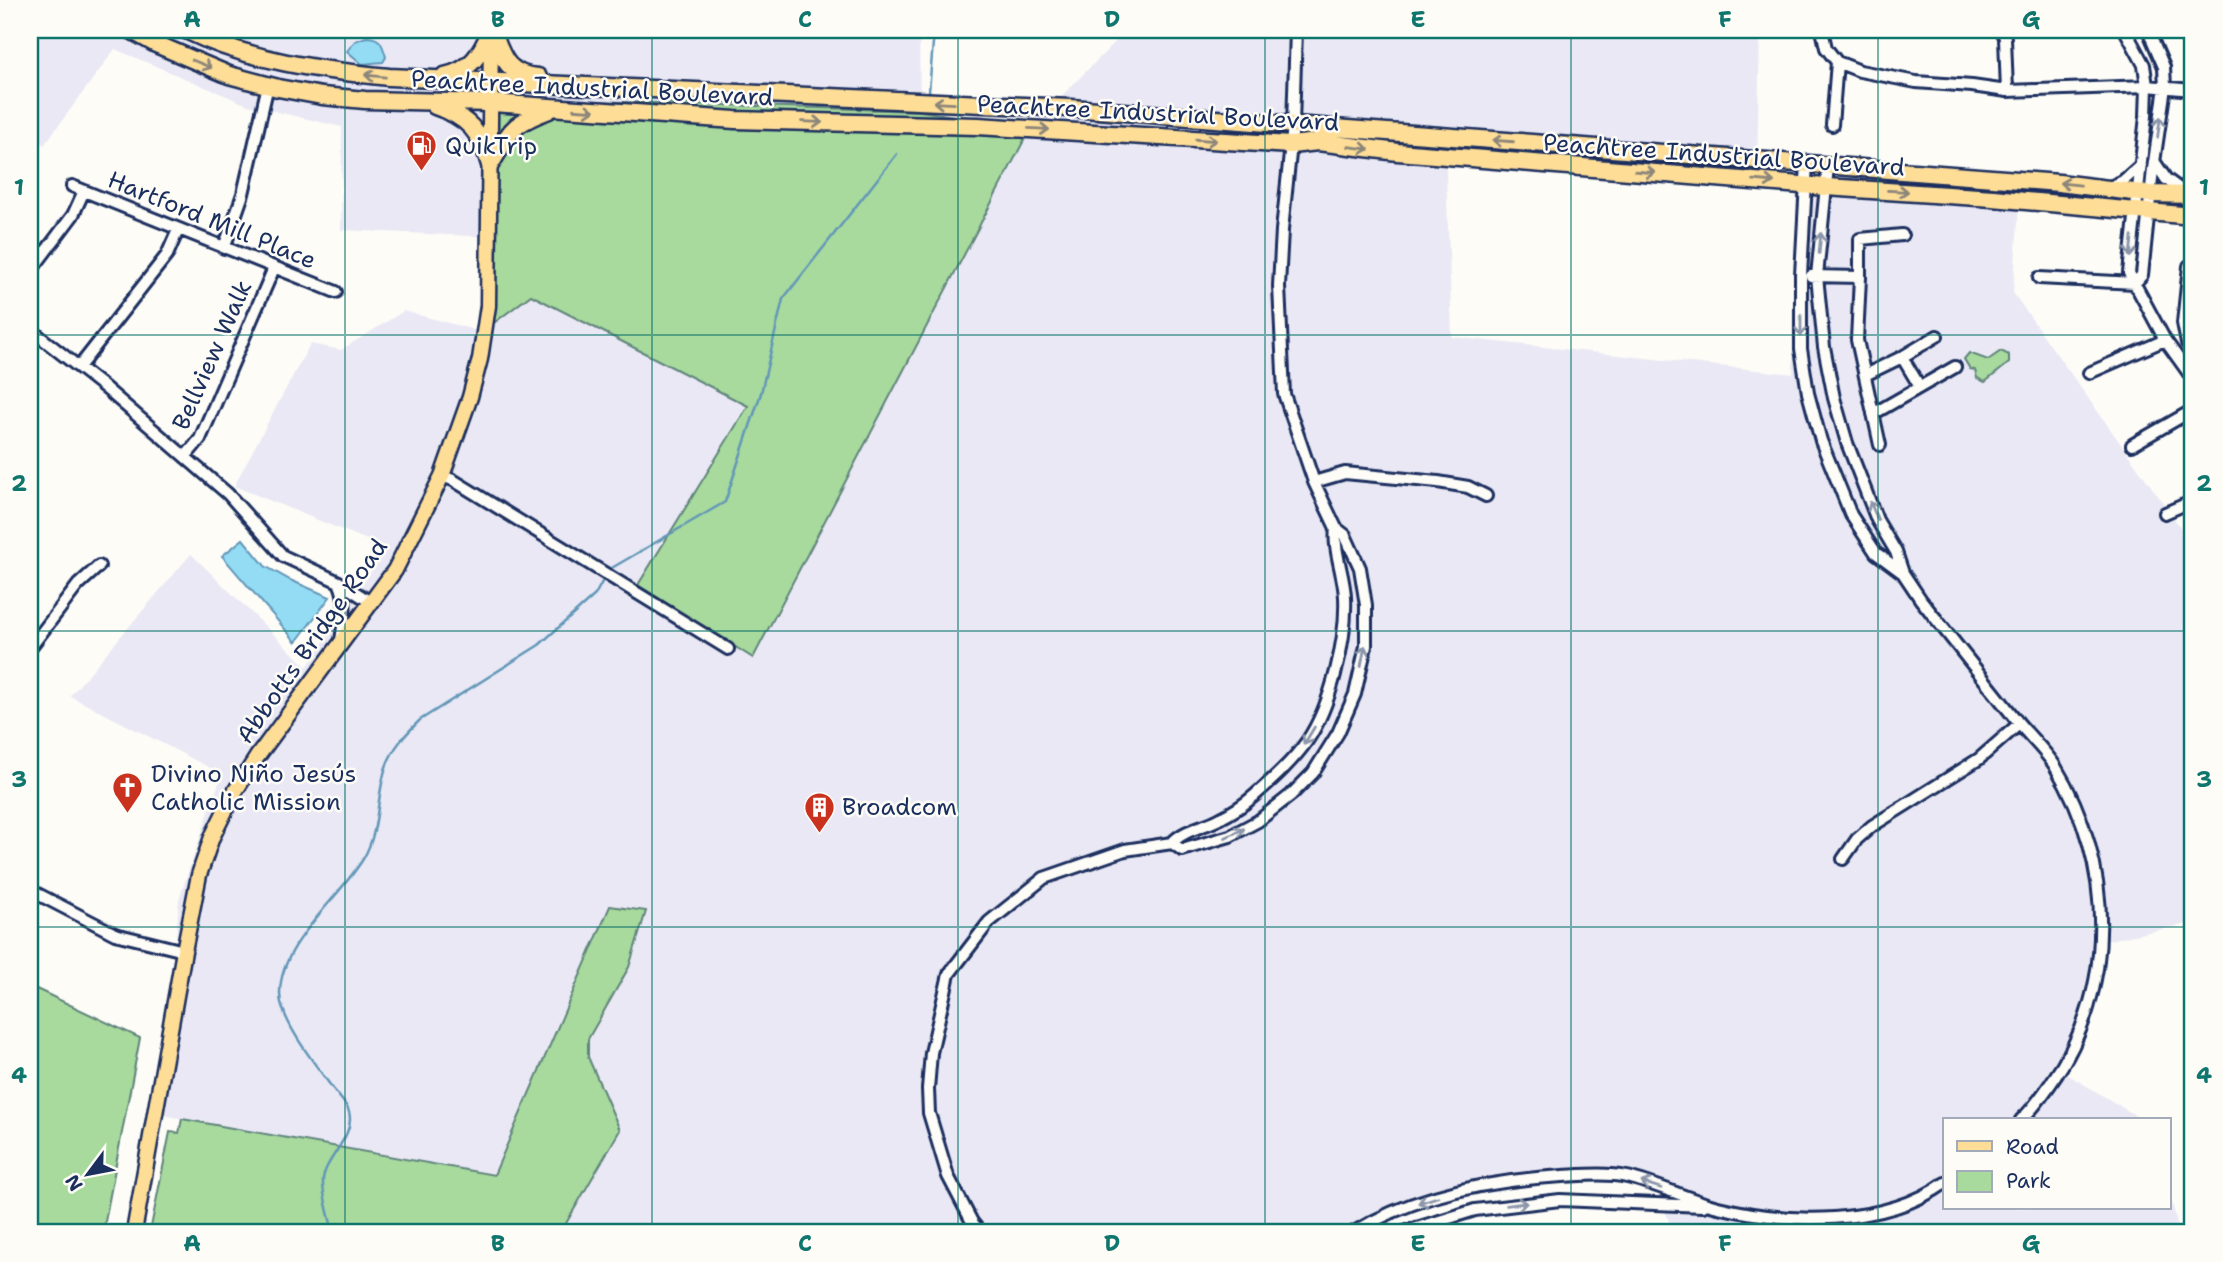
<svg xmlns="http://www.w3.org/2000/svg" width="2223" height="1262" font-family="'Shantell Sans',sans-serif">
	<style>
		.built { fill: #e9e8f4 }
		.green { fill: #a7da9c; stroke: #61847d; stroke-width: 2 }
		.water { fill: #93dcf4; stroke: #6397b8; stroke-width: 2 }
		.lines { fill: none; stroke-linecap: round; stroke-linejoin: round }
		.stream { stroke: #6397b8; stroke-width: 2.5 }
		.minor-casing { stroke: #1b2f5e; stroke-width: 16 }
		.major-casing { stroke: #1b2f5e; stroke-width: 19 }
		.highway-casing { stroke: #1b2f5e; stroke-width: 21 }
		.minor { stroke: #fdfcf7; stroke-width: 10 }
		.major { stroke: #fedd96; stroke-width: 14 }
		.highway { stroke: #fedd96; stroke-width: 16 }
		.oneway { stroke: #8c867a }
		.oneway2 { stroke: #8c96aa }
		.grid { fill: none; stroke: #0f766e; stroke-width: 2; stroke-opacity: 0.55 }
		.labels { text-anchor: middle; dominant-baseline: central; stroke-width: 5; stroke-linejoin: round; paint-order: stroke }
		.street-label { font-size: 24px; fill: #1b2f5e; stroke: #fdfcf7 }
		.poi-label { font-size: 24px; fill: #1b2f5e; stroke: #fdfcf7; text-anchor: start }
		.neatline { fill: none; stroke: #0f766e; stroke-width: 2.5 }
		.grid-label { font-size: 23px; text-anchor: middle; font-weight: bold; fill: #0f766e }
	</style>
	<rect width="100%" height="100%" fill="#fdfcf7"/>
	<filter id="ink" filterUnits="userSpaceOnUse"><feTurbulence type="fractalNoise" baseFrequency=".0143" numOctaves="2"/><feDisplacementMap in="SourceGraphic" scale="14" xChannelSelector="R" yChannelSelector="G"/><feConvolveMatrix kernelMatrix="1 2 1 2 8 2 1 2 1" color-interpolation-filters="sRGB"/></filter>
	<g filter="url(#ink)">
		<path class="built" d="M30,30h889l1,81 -426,-13v139l-153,-7 1,-103 -94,-22 -133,-56 -71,96 -14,-11z
			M1127,30h633l-3,137 -312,-23 7,193 341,37 4,-172 -7,-27 22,3h209l-8,115 180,252v378l-99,20 -6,80 -28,47 83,50h-198v88h224v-19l10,43h-506l-17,-45 -39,-6 -85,3 -68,6 -53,19 -48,23h-836l-35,-57 -329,-60 16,-216 43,-125 -152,-78 121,-142 116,113 80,-119 -153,-62 76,-142 31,6 63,-39 78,21 49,-37 217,111 -110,179 393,-458z"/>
		<path class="green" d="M494,98l426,13 111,16 -278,531 -115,-73 110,-179 -217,-111 -49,37z
			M2001,351l8,4v8l-24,19 -8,-4 -2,-8 -5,-1 -6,-10 5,-6 19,7z
			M610,906l36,5 -17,56 -41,72v18l32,73 -59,102h-411l20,-100 9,1 3,-14 312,56z
			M30,986l110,52 -37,194h-73z"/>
		<path class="water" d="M366,37c15,0 16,7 20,20l-3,5 -21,2 -15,-13 8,-10z
			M243,539l22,27 25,14 40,17 -34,45 -74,-86z"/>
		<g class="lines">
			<path class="stream" d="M929,92l5,-62
				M610,569l115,-67 36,-109 22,-94 114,-145
				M1642,1227l3,5
				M333,1232c-3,-14 -11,-38 -10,-52 1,-21 33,-44 26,-68 -2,-8 -11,-16 -15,-22 -16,-22 -55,-70 -54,-97 0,-50 59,-94 83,-134 17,-28 13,-62 23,-92 7,-20 20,-33 34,-47l119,-75 56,-50 7,-13"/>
			<defs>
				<path id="minor" d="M1822,30l4,18 11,14 23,9 56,11 56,4 35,5 140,-5 46,4
					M2002,30l3,8 2,53
					M2125,30l19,35 3,21 -1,30 -17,157 36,67 28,39
					M1832,125l5,-63
					M2154,161l12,18 19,14
					M1807,163l-6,112v74l7,44 13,48 30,74 25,38 27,20
					M1828,166l-11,110 7,71 10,51 13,45 30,77 19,32 7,21 18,27c32,40 64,81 96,121 12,15 28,29 38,45 59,97 63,223 -4,317 -9,13 -18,26 -30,37
					M72,186l264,106
					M2110,187l13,-6 18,-16
					M224,248l19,-54 25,-109
					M30,272l43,-57 10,-22
					M1811,276l49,1v-38l42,-4
					M1860,277l-3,63 23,105
					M2039,278l96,5
					M2135,283l7,-8 11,-106 12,-82 -1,-20 -16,-37
					M30,329l74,58 124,107 55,62 56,26 33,21
					M2187,343l-4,-20 6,-57
					M1902,357l35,-21
					M79,367l88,-112 11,-25
					M2089,373l76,-33
					M1865,375l37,-18 18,30
					M1873,414l82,-47
					M2132,445l61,-35
					M185,457l15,-18 74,-171
					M442,476l11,4 275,169
					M1314,482l31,-9 93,9 30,5 18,9
					M2165,513l28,-12
					M339,582c9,20 5,37 2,59
					M30,648l48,-63 21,-19
					M1172,843l10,7 48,-14 28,-15 33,-26 22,-22 25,-40 17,-39 11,-48v-41l-6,-37 -15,-33 -9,-7 -22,-46 -30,-88 -5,-108 3,-56 11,-105 3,-95
					M1843,859l14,-20 15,-13 107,-67 40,-35
					M30,890l85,44 69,17
					M980,1232l-8,-10 -24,-46 -19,-63 -1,-24 3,-36 18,-79 40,-52 55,-44 81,-28 47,-7c11,-13 32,-16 47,-24 12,-6 26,-15 36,-24 18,-16 38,-34 52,-54 24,-35 40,-102 38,-144 -1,-23 -12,-46 -9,-69
					M1354,1232c62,-38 138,-52 209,-56 21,-1 43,-3 64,1 31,7 60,22 91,30 69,17 166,20 227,-24
					M1404,1232l71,-22 85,-10 143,6"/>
				<path id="major" d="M134,1232l50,-281 15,-76 13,-38 22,-44 23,-36 138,-187 47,-94 28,-79 10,-38 8,-53 3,-273"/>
				<path id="highway" d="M131,30l25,14 73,31 49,13 44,8 43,4 127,3 243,17 243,6 313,19 27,-3 80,10 428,35 167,11 200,18
					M186,30c63,31 133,40 203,47l682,31 988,75 91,11 43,1
					M492,30c10,26 14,45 46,47
					M444,76c27,-5 37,-22 47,-46
					M435,106c33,11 46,26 55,59
					M490,165c22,-35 19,-40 59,-55"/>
			</defs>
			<use href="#minor" class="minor-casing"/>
			<use href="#major" class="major-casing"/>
			<use href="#highway" class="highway-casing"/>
			<use href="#minor" class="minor"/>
			<use href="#major" class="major"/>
			<use href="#highway" class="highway"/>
		</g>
		<defs><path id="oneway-shaft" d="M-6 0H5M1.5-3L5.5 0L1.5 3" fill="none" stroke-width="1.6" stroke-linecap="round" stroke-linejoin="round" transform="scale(1.75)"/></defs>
		<g class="oneway">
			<use href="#oneway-shaft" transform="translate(202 64) rotate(22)"/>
			<use href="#oneway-shaft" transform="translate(375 76) rotate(-174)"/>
			<use href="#oneway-shaft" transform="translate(944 103) rotate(-177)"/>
			<use href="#oneway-shaft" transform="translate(584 110) rotate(4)"/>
			<use href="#oneway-shaft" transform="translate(812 122) rotate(2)"/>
			<use href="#oneway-shaft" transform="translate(1039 129) rotate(3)"/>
			<use href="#oneway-shaft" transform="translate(1206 140) rotate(4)"/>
			<use href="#oneway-shaft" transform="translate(1503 141) rotate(-176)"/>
			<use href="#oneway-shaft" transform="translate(1359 148) rotate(7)"/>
			<use href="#oneway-shaft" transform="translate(1645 172) rotate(5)"/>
			<use href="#oneway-shaft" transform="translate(1764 181) rotate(5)"/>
			<use href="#oneway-shaft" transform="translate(2070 184) rotate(-174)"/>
			<use href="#oneway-shaft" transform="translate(1898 191) rotate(3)"/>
		</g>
		<g class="oneway2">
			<use href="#oneway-shaft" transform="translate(2159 127) rotate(-82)"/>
			<use href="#oneway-shaft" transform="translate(1820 243) rotate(-85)"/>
			<use href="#oneway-shaft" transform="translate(2131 247) rotate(96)"/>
			<use href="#oneway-shaft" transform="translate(1801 326) rotate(90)"/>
			<use href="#oneway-shaft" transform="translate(1874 511) rotate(-113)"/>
			<use href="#oneway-shaft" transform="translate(1363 656) rotate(-79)"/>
			<use href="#oneway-shaft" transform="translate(1309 736) rotate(121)"/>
			<use href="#oneway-shaft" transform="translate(1235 833) rotate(-25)"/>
			<use href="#oneway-shaft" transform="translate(1651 1185) rotate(-162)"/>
			<use href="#oneway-shaft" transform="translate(1428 1200) rotate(162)"/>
			<use href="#oneway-shaft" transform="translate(1517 1204) rotate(-7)"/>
		</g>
	</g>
	<path class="grid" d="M345,30v1202M652,30v1202M958,30v1202M1265,30v1202M1571,30v1202M1878,30v1202M30,335h2163M30,631h2163M30,927h2163"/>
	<defs>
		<symbol id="fuel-pin" viewBox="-11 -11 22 30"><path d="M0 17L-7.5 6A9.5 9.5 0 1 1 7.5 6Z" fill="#c8321e" stroke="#fdfcf7"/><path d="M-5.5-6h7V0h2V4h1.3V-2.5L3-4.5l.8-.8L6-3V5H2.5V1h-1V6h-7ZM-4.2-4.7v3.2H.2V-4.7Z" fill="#fff"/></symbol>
		<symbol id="church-pin" viewBox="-11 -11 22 30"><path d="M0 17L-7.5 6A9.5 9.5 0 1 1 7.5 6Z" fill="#c8321e" stroke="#fdfcf7"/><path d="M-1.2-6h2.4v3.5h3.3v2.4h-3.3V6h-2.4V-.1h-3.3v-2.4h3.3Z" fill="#fff"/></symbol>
		<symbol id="building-pin" viewBox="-11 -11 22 30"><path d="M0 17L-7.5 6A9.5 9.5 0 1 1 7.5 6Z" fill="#c8321e" stroke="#fdfcf7"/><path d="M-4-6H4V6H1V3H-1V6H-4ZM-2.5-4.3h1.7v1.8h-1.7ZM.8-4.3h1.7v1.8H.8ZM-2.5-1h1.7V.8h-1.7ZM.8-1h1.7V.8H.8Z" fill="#fff"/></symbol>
	</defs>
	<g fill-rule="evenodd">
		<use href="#fuel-pin" x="404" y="128" width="35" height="47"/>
		<use href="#church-pin" x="110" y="770" width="35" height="47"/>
		<use href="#building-pin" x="802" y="790" width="35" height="47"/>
	</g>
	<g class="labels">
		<g class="street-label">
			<text transform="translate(592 88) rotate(3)">Peachtree Industrial Boulevard</text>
			<text transform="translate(1158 113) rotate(3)">Peachtree Industrial Boulevard</text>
			<text transform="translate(1724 155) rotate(4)">Peachtree Industrial Boulevard</text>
			<text transform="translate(212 220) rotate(22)">Hartford Mill Place</text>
			<text transform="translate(212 355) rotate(-66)">Bellview Walk</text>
			<text transform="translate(312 641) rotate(-55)">Abbotts Bridge Road</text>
		</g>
		<g class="poi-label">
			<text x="445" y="146">QuikTrip</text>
			<text x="151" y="774">Divino Niño Jesús<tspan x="151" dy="28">Catholic Mission</tspan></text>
			<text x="842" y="807">Broadcom</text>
		</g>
	</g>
	<rect width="2223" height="1262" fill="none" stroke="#fdfcf7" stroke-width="77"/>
	<rect x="1943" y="1118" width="228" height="91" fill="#fdfcf7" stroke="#a3aaba" stroke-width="2"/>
	<rect x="1957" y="1141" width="35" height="10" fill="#fedd96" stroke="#a3aaba" stroke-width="2"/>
	<text x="2006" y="1154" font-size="21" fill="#1b2f5e">Road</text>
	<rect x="1957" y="1171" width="35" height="21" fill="#a7da9c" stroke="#a3aaba" stroke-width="2"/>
	<text x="2006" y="1188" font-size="21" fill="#1b2f5e">Park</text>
	<g transform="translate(88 1174) rotate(238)" stroke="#fdfcf7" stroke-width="5" paint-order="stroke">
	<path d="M0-5L12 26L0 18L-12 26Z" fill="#1b2f5e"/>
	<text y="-10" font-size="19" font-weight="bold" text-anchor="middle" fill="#1b2f5e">N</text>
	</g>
	<rect x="38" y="38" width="2146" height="1186" class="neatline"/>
	<g class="grid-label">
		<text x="192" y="27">A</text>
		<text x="498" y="27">B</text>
		<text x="805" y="27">C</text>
		<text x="1112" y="27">D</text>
		<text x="1418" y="27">E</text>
		<text x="1725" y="27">F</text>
		<text x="2031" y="27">G</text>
		<text x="19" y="195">1</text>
		<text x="2204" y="195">1</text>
		<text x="19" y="491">2</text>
		<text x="2204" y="491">2</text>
		<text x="19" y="787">3</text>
		<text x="2204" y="787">3</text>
		<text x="19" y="1083">4</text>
		<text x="2204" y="1083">4</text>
		<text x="192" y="1251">A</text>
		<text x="498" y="1251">B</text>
		<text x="805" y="1251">C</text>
		<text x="1112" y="1251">D</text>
		<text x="1418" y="1251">E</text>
		<text x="1725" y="1251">F</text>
		<text x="2031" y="1251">G</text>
	</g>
</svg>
